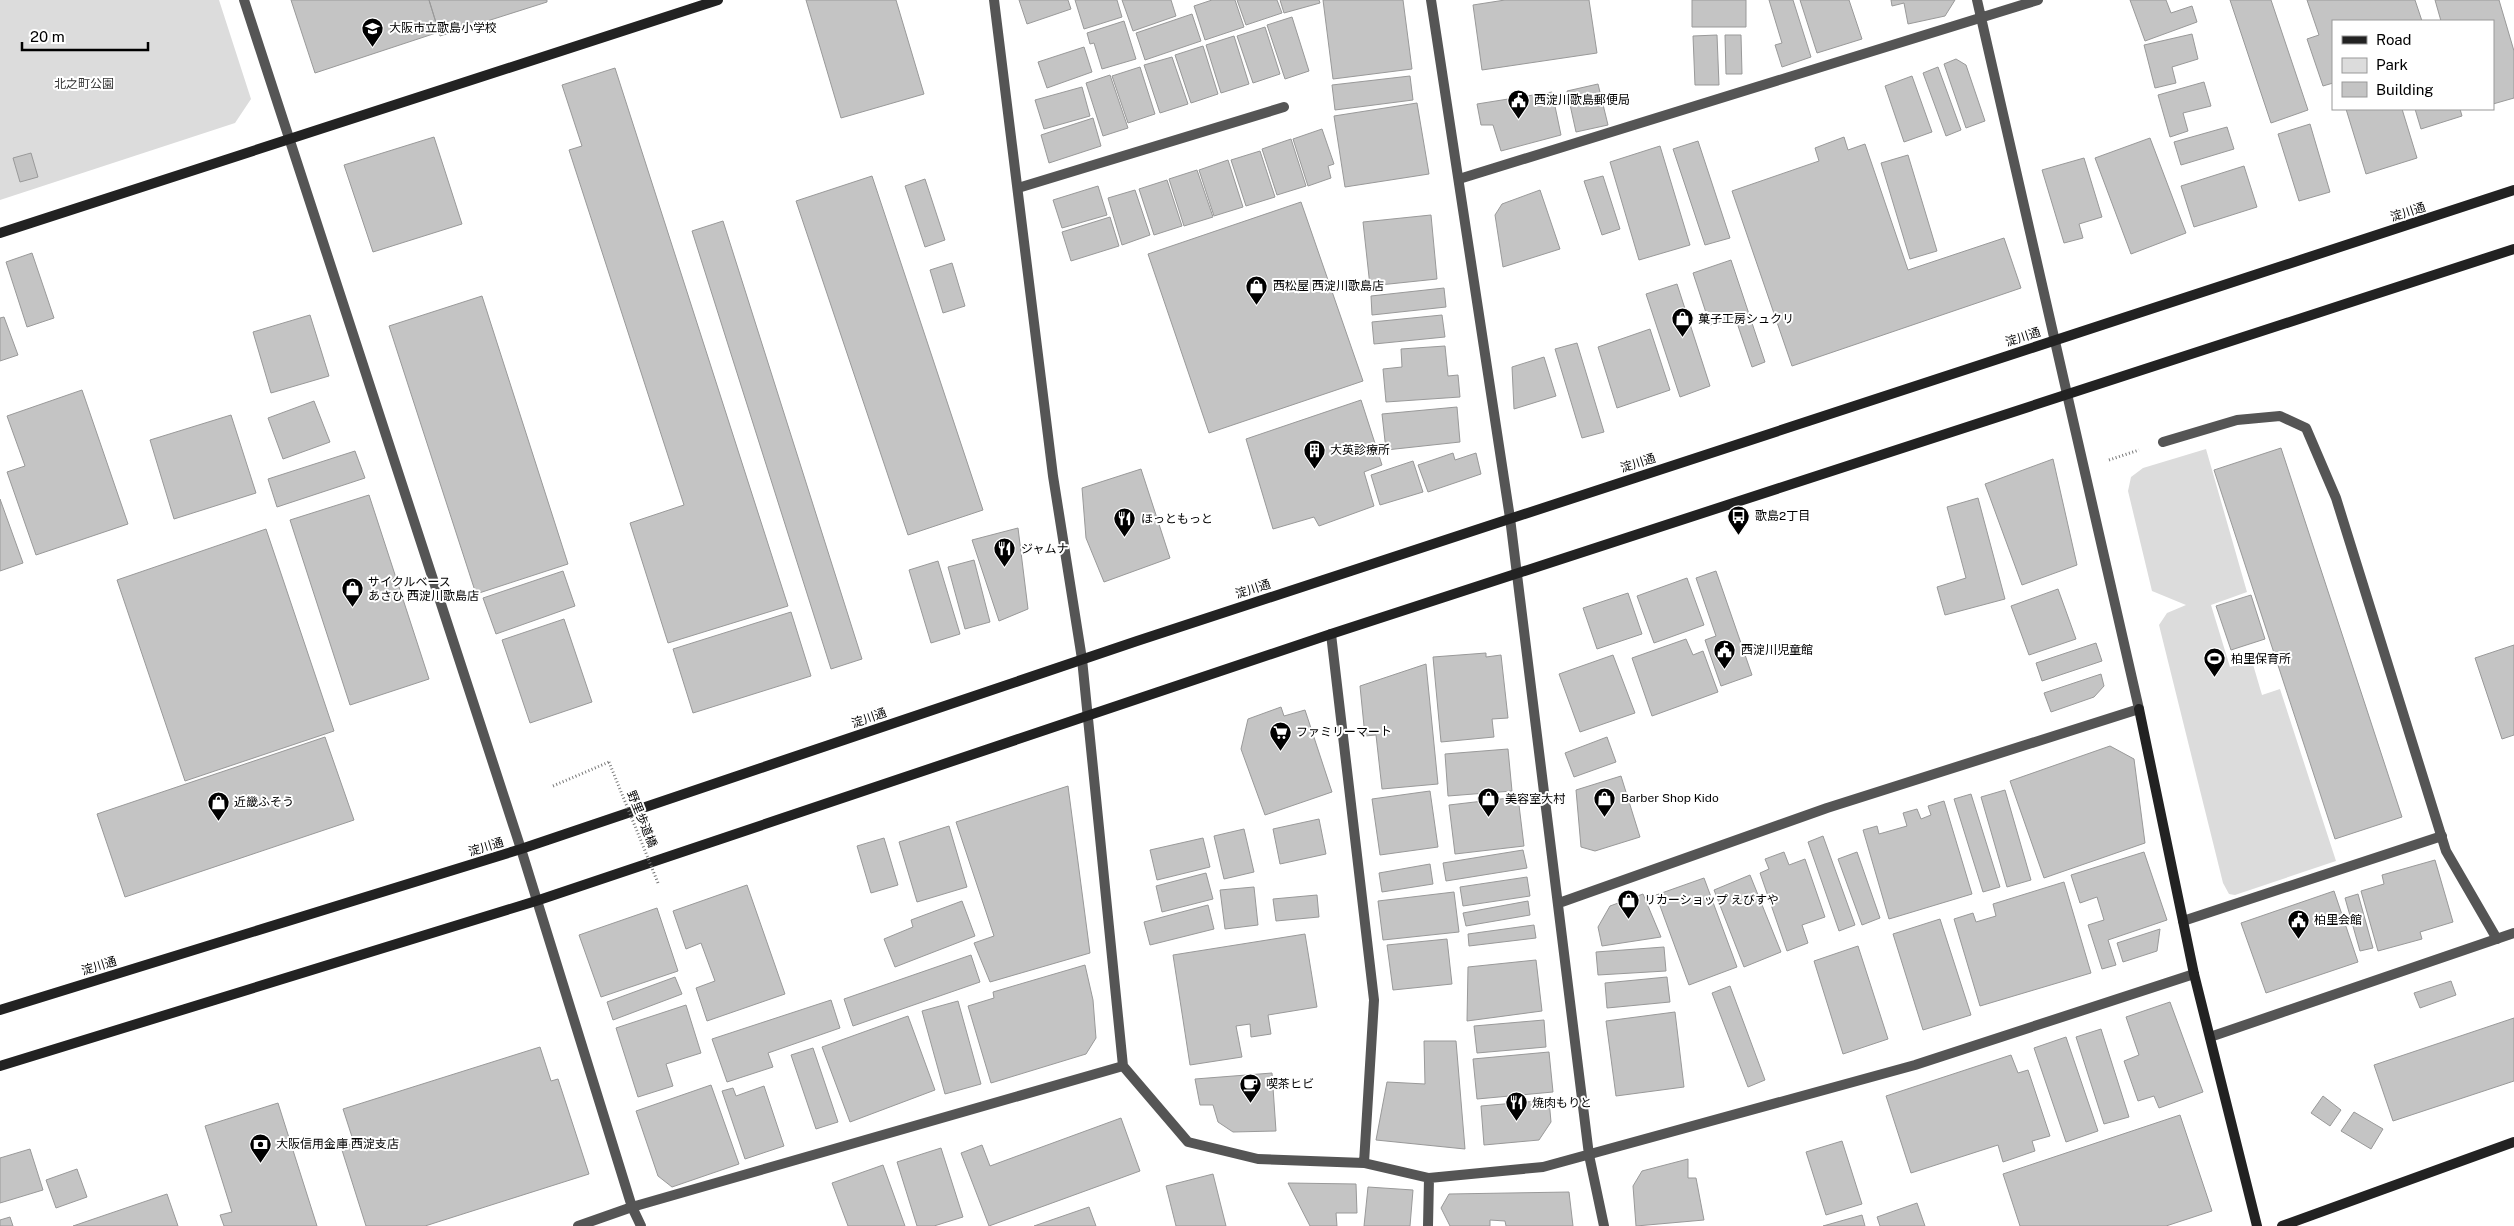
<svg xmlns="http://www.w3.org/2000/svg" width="2514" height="1226" font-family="'Public Sans','Noto Sans JP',sans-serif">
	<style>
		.green { fill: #dcdcdc }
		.building { fill: #c4c4c4; stroke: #999 }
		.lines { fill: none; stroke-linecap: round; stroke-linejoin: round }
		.path { stroke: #777; stroke-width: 3; stroke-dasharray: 1 2.5; stroke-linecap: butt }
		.lane { stroke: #555; stroke-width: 10 }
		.street { stroke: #555; stroke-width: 10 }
		.secondary { stroke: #222; stroke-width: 10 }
		.path-bridge { stroke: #777; stroke-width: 3; stroke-dasharray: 1 2.5; stroke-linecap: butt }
		.labels { text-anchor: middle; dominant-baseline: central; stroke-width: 4; stroke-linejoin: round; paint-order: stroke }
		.poi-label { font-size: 12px; fill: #000; stroke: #fff; text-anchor: start }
		.park-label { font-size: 12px; fill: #333; stroke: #fff }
		.street-label { font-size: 12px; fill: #000; stroke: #fff }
	</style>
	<rect width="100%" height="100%" fill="#fff"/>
	<path class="green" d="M0,0h219l32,99 -16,24 -235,77z
		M2206,449l41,143 -36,13 19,62 22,-6 10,34 18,-6 56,172 -101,34 -6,-1 -6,-11 -64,-258 8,-12 19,-8 -34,-14 -24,-100 3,-14 12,-9z"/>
	<path class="building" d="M291,0h138l10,32 -124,41z
		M429,0h118v2l-107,34z
		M806,0h90l28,94 -83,24z
		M1019,0h49l3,9 -44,15z
		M1075,0h42l5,17 -38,12z
		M1122,0h49l5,16 -43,15z
		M1212,0h23l9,27 -39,13 -11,-34z
		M1237,0h40l5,13 -36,12z
		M1280,0h39l1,3 -36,10z
		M1323,0h80l9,69 -79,10z
		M1505,0h84l8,53 -115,17 -9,-65z
		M1692,0h54v27h-54z
		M1769,0h24l18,57 -29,10 -7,-22 7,-2z
		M1800,0h49l13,39 -45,14z
		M1891,0h64l-10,16 -37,8 -4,-21 -12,3z
		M2130,0h36l5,13 21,-7 5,16 -52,19z
		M2230,0h41l37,110 -37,13z
		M2307,0h108l7,21h-89v62l-10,3 -16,-47 12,-4z
		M2435,0h64l15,51v47l-21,6v-83h-52z
		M1192,14l9,27 -56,19 -9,-27z
		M1292,17l17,54 -24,8 -18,-54z
		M1124,21l12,38 -34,10 -8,-26 -4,1 -3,-11z
		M1265,27l15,47 -27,9 -16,-47z
		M2192,34l6,25 -26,8 4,16 -21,5 -11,-43z
		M1717,35l2,50h-24l-2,-49z
		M1725,35h16l1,39h-16z
		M1234,36l15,48 -28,9 -15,-48z
		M1203,46l15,48 -27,9 -16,-48z
		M1084,47l8,25 -45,16 -9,-26z
		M1172,57l16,47 -28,9 -16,-48z
		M1956,59l10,6 19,56 -19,7 -22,-64z
		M1140,67l15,47 -27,9 -16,-47z
		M1938,67l23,63 -15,6 -23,-63z
		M615,68l173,538 -120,37 -38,-120 54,-18 -115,-355 13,-4 -20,-61z
		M1110,75l18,53 -25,8 -17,-53z
		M1410,76l3,24 -78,10 -3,-25z
		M1912,76l20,56 -28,10 -19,-56z
		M2204,82l7,24 -28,7 5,18 -18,6 -12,-42z
		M1598,84l10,41 -32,7 -9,-41z
		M1082,87l8,29 -46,13 -9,-29z
		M1552,92l9,43 -60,16 -8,-26h-12l-4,-21z
		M1417,103l12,71 -84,13 -11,-71z
		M2346,109h56l15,49 -51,16z
		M2415,109h45l2,7 -41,13z
		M1093,118l8,28 -52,17 -8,-28z
		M2310,124l20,68 -31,9 -21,-67z
		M2227,127l7,22 -53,16 -7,-23z
		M1322,129l12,35 -6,2 3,12 -23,8 -15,-47z
		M434,137l28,87 -89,28 -29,-87z
		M1844,137l4,13 17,-6 43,126 96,-32 17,50 -229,78 -60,-175 87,-30 -4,-13z
		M2150,138l36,95 -55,21 -36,-96z
		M1291,139l15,47 -29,9 -15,-46z
		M1698,141l32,97 -25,7 -32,-96z
		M1660,146l30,99 -51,15 -29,-98z
		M1260,151l15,46 -29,9 -15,-46z
		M31,153l7,24 -18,5 -7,-24z
		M1908,155l29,96 -27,8 -29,-96z
		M2084,158l18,59 -23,7 4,14 -19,5 -22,-73z
		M1228,160l15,47 -29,9 -15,-46z
		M2244,166l13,41 -63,20 -13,-41z
		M1197,170l16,47 -29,9 -15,-47z
		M872,176l111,334 -75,25 -112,-334z
		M1603,176l17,53 -18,6 -18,-54z
		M925,179l20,61 -20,7 -20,-61z
		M1167,180l15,46 -28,9 -15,-46z
		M1098,186l9,29 -45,13 -9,-28z
		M1135,190l15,45 -28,10 -14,-47z
		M1540,190l20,59 -57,18 -8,-52 7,-11z
		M1301,202l62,179 -154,52 -61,-179z
		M1431,215l6,64 -67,7 -7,-64z
		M1110,217l9,29 -48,15 -9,-29z
		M723,221l139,438 -31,10 -139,-438z
		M32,253l22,65 -27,9 -21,-65z
		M1731,260l34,102 -13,5 -17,-50 -25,8 -17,-52z
		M952,263l13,43 -22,7 -13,-43z
		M1677,284l33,102 -30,11 -34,-103z
		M1444,288l2,19 -74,8 -1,-19z
		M482,296l86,268 -92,30 -87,-268z
		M310,315l19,61 -58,17 -18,-61z
		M1442,315l3,22 -71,7 -2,-22z
		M4,317l14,38 -18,6v-43z
		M1650,329l20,61 -53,18 -19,-61z
		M1577,343l27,89 -22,6 -27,-89z
		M1445,346l3,30 10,-1 2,22 -74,5 -3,-33 19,-2 -1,-18z
		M1544,357l12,39 -42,13 -2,-42z
		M82,390l46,134 -92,31 -29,-83 18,-6 -18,-50z
		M1361,400l21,65 -18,7 10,34 -55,20 -5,-9 -41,12 -27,-90z
		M314,401l16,41 -47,17 -15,-41z
		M1457,407l3,35 -74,8 -4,-36z
		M231,415l25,78 -82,26 -24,-79z
		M2281,448l121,369 -67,22 -121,-369z
		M355,451l10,27 -88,29 -9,-28z
		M1453,453l2,7 21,-7 5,21 -53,18 -10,-27z
		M2053,459l24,106 -55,20 -37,-101z
		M1413,461l10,31 -43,13 -9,-30z
		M1141,469l29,89 -66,24 -18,-44 -4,-50z
		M369,495l60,184 -79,26 -60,-185z
		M1978,498l27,101 -60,16 -8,-28 29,-9 -19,-71z
		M0,499l23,64 -23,8z
		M1018,528l10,81 -29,12 -27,-81z
		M266,529l68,202 -149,50 -68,-201z
		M974,560l16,62 -25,7 -17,-62z
		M938,561l22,73 -29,9 -22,-73z
		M563,571l12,35 -79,28 -13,-36z
		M1716,571l36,104 -31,11 -16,-46 11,-4 -20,-58z
		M1687,578l17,47 -50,18 -17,-47z
		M2058,589l18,50 -47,16 -18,-49z
		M1628,593l14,41 -45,15 -14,-41z
		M2251,595l14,44 -34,11 -15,-44z
		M791,612l20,64 -118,37 -20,-64z
		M564,619l28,83 -62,21 -28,-83z
		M1686,639l7,16 10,-4 15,41 -66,24 -20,-58z
		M2096,643l6,18 -60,20 -6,-18z
		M2514,645v90l-12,4 -27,-81z
		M1486,653v4l15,-2 7,63 -16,1 2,18 -53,5 -8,-85z
		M1613,655l22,58 -55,19 -21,-58z
		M1426,664l12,120 -56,5 -6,-54 -11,1 -5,-50z
		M2101,674l3,12 -10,11 -43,15 -7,-19z
		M1281,707l3,9 21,-6 27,82 -67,23 -24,-66 7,-30z
		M325,737l29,83 -229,77 -28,-83z
		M1607,737l9,25 -42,15 -9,-24z
		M2110,746l24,13 11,84 -101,35 -34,-97z
		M1508,749l4,42 -64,5 -3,-42z
		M1621,776l19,61 -45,14 -14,-4 -5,-57z
		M1068,786l22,167 -100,29 -16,-39 20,-7 -38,-114z
		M2005,790l26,90 -24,7 -26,-90z
		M1430,791l8,56 -58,8 -8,-56z
		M1971,794l29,93 -17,5 -29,-93z
		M1518,797l6,49 -69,8 -6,-49z
		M1944,801l28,93 -83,25 -26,-89 14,-4 2,8 28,-8 -4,-13 14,-4 4,10 10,-4 -3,-9z
		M1319,819l7,35 -46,10 -7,-35z
		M949,826l18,61 -50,15 -18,-60z
		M1244,829l10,43 -30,7 -10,-43z
		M1823,836l32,89 -16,6 -31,-89z
		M884,838l14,47 -27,8 -14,-47z
		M1203,838l7,29 -53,13 -7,-30z
		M1523,850l4,18 -81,13 -3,-18z
		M1784,852l5,13 16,-6 20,58 -23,8 6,18 -21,8 -27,-78 9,-4 -4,-10z
		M1857,852l23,66 -18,7 -24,-66z
		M2144,852l23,68 -59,20 8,25 -14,4 -14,-44 16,-5 -7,-23 -17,6 -9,-28z
		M2435,860l18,62 -33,10 2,7 -44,12 -17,-60 23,-7 -2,-9z
		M1430,864l3,20 -51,8 -3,-19z
		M1206,873l7,26 -51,13 -6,-26z
		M1750,875l31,77 -37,15 -30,-77z
		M1527,877l3,19 -67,10 -3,-19z
		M1704,878l33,89 -48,18 -33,-90z
		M2064,882l27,91 -111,33 -26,-87 19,-6 3,9 20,-6 -3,-12z
		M747,885l38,109 -78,27 -11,-33 19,-7 -14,-38 -15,6 -13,-38z
		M1254,887l4,38 -33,4 -5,-39z
		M2334,891l24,71 -92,31 -25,-70z
		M1454,892l5,40 -76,8 -5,-39z
		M1643,894l18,43 -59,9 -4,-19 12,-21z
		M2358,894l15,54 -13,3 -15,-53z
		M1317,895l2,22 -43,4 -3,-22z
		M962,901l13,35 -80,31 -11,-28 29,-12 -2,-7z
		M1528,901l2,14 -64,11 -3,-13z
		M1208,905l6,24 -64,16 -6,-23z
		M657,908l21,63 -77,26 -22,-62z
		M1940,919l31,96 -48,15 -30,-96z
		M1534,925l2,13 -67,8 -1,-12z
		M2160,929l-3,22 -34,11 -6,-19z
		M1305,934l12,73 -49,8 3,19 -20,3 -1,-13 -14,2 6,31 -52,8 -17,-110z
		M1447,939l5,45 -59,6 -6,-45z
		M1858,946l30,93 -45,15 -29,-93z
		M1664,947l2,24 -68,4 -2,-23z
		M971,955l9,27 -127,44 -9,-27z
		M1536,960l6,51 -75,10 1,-54z
		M1085,965l8,35 3,38 -10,16 -95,29 -23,-77 26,-8 -1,-6z
		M675,977l7,17 -69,26 -6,-18z
		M1667,977l3,25 -63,6 -2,-25z
		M2451,981l5,14 -36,13 -6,-15z
		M1730,986l35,94 -17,7 -36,-94z
		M831,1000l9,28 -72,25 5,14 -46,15 -15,-43z
		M958,1001l23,83 -36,10 -23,-83z
		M2170,1002l33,90 -44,16 -5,-12 -16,5 -14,-40 15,-6 -13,-38z
		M686,1005l15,48 -35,11 7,22 -35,11 -22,-69z
		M1675,1012l9,75 -68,9 -10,-75z
		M908,1016l27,74 -85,32 -28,-75z
		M2514,1018v63l-121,40 -19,-56z
		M1544,1020l2,27 -69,6 -3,-27z
		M2101,1029l28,88 -25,7 -28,-87z
		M2066,1037l32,94 -32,11 -32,-94z
		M1424,1041h32l9,108 -89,-9 11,-58 38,2z
		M540,1047l11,34 7,-2 31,95 -164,52h-59l-25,-79 13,-4 -11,-34z
		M813,1048l25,74 -22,7 -25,-74z
		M1549,1052l4,40 -76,7 -4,-40z
		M2011,1055l7,18 10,-3 22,66 -18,5 3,10 -32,11 -5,-17 -87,28 -25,-77z
		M1272,1073l4,58 -43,1 -15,-10 -5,-17h-13l-5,-26z
		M711,1085l28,79 -67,23 -14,-11 -22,-65z
		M764,1086l20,60 -39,13 -23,-68 11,-3 3,8z
		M2323,1096l18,14 -11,16 -19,-13z
		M1549,1100l2,22 -12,18 -55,5 -3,-39z
		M278,1103l39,123h-93l-4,-11 12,-3 -27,-86z
		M2354,1112l29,17 -12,20 -30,-18z
		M2180,1115l32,96 -46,15h-146l-17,-52z
		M1121,1118l19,53 -151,55 -28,-73 21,-8 8,21z
		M1842,1141l20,63 -36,11 -20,-63z
		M941,1148l22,69 -29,9h-17l-20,-64z
		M30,1149l13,41 -43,13v-45z
		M1688,1159v19h8l8,42 -68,6 -3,-40 9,-15z
		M883,1165l22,61h-57l-16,-43z
		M77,1169l10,28 -31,11 -10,-28z
		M1213,1174l13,52h-50l-10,-40z
		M1288,1183l68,1 1,29h-21l1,13h-27z
		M1368,1187l45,3 -3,36h-46z
		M1569,1192l4,34h-67l-1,-5 -15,-1v6h-40l-9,-18 8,-14z
		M167,1194l11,32h-105z
		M1917,1203l8,23h-45l-3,-9z
		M1089,1207l7,19h-62z
		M1862,1215l3,11h-42z
		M10,1217l3,9h-13v-6z"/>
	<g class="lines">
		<path class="path" d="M2109,460l30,-10
			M553,786l56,-24"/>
		<path class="lane" d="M1018,188l266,-81
			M2163,442l74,-22 43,-4 26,12 30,70 110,353 51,88"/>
		<path class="street" d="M244,0l277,849 111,358 9,19
			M1431,0l79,518 79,637 15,71
			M1459,179l579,-179
			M1331,634l43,366 -10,163
			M1559,903l268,-95 312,-99 -162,-709
			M2183,921l259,-85
			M2210,1037l304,-104
			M1123,1066l65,76 70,17 106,4 65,15 114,-11 372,-102 279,-91
			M578,1226l54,-19 491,-141 -41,-407 -29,-183 -59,-476
			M1428,1226l1,-48"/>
		<path class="secondary" d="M0,233l718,-233
			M2139,709l55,265 63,252
			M0,1010l521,-161 616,-208 1377,-451
			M0,1066l536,-165 795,-267 1183,-385
			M2282,1226l232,-84"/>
		<path class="path-bridge" d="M609,762l49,121"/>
	</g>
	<defs>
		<symbol id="school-pin" viewBox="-11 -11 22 30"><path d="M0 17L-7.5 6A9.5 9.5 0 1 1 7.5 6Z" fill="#000" stroke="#fff"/><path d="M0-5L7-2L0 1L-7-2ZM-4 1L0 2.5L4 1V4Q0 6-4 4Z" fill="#fff"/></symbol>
		<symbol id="civic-pin" viewBox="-11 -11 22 30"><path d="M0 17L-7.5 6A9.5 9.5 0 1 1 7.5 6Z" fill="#000" stroke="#fff"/><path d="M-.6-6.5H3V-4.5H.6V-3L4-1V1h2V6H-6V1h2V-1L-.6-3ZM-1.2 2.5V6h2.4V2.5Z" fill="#fff"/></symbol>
		<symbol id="shop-pin" viewBox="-11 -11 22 30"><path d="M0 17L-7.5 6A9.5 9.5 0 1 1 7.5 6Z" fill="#000" stroke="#fff"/><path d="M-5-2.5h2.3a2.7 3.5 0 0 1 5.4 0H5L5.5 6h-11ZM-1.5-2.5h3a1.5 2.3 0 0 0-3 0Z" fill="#fff"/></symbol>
		<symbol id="building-pin" viewBox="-11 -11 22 30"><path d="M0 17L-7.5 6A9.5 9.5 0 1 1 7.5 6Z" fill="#000" stroke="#fff"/><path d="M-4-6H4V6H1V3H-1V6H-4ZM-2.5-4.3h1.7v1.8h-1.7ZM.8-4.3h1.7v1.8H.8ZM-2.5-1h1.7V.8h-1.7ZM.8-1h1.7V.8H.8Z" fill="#fff"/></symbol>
		<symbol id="bus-pin" viewBox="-11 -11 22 30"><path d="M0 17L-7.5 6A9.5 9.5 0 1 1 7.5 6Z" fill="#000" stroke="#fff"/><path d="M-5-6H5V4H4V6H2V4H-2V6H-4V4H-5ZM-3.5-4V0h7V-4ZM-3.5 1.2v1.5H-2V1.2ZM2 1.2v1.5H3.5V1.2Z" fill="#fff"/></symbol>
		<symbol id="restaurant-pin" viewBox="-11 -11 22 30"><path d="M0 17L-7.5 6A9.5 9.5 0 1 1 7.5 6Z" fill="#000" stroke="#fff"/><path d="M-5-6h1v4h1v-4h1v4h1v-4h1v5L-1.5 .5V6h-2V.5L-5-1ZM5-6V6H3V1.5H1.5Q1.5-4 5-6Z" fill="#fff"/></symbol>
		<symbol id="stadium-pin" viewBox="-11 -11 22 30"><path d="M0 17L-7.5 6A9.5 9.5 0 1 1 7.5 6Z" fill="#000" stroke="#fff"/><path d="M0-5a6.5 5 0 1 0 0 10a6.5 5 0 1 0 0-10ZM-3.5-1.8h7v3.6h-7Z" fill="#fff"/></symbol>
		<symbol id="supermarket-pin" viewBox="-11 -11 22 30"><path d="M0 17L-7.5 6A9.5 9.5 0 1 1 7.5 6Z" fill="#000" stroke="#fff"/><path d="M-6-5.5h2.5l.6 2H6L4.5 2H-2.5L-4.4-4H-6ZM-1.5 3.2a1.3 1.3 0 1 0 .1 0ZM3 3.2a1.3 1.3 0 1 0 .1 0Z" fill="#fff"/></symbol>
		<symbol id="cafe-pin" viewBox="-11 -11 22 30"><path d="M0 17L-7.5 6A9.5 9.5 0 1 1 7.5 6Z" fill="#000" stroke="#fff"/><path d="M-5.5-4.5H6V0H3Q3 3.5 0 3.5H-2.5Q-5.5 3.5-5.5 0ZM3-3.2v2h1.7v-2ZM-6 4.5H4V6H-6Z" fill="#fff"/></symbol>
		<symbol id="bank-pin" viewBox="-11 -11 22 30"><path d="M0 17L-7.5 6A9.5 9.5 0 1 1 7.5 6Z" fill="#000" stroke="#fff"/><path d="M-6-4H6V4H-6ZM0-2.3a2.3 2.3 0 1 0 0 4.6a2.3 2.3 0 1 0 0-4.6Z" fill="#fff"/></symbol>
	</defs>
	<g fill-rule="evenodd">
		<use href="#school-pin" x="360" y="16" width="25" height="34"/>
		<use href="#civic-pin" x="1506" y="88" width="25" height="34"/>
		<use href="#shop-pin" x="1244" y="274" width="25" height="34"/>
		<use href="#shop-pin" x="1670" y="306" width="25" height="34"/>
		<use href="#building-pin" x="1302" y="438" width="25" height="34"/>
		<use href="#bus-pin" x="1726" y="504" width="25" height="34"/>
		<use href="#restaurant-pin" x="1112" y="506" width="25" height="34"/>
		<use href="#restaurant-pin" x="992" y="536" width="25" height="34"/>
		<use href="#shop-pin" x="340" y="576" width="25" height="34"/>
		<use href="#civic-pin" x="1712" y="638" width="25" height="34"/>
		<use href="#stadium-pin" x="2202" y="646" width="25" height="34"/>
		<use href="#supermarket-pin" x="1268" y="720" width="25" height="34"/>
		<use href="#shop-pin" x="1592" y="786" width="25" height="34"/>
		<use href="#shop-pin" x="1476" y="786" width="25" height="34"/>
		<use href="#shop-pin" x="206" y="790" width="25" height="34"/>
		<use href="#shop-pin" x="1616" y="888" width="25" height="34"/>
		<use href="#civic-pin" x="2286" y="908" width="25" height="34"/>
		<use href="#cafe-pin" x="1238" y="1072" width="25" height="34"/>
		<use href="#restaurant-pin" x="1504" y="1090" width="25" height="34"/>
		<use href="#bank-pin" x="248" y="1132" width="25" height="34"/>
	</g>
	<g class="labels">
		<g class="poi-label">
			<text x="389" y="28">大阪市立歌島小学校</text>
			<text x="1534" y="100">西淀川歌島郵便局</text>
			<text x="1273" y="286">西松屋 西淀川歌島店</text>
			<text x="1698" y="319">菓子工房シュクリ</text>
			<text x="1330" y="450">大英診療所</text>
			<text x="1755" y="516">歌島2丁目</text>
			<text x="1141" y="519">ほっともっと</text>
			<text x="1021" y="549">ジャムナ</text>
			<text x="368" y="582">サイクルベース<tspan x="368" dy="14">あさひ 西淀川歌島店</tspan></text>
			<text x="1741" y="650">西淀川児童館</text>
			<text x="2231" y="659">柏里保育所</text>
			<text x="1296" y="732">ファミリーマート</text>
			<text x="1621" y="798">Barber Shop Kido</text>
			<text x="1505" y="799">美容室大村</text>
			<text x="234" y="802">近畿ふそう</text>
			<text x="1644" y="900">リカーショップ えびすや</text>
			<text x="2314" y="920">柏里会館</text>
			<text x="1266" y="1084">喫茶ヒビ</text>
			<text x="1532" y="1103">焼肉もりと</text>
			<text x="276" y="1144">大阪信用金庫 西淀支店</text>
		</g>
		<g class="park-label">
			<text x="84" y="84">北之町公園</text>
		</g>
		<g class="street-label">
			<text transform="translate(2408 212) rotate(-18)">淀川通</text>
			<text transform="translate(2023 337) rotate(-18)">淀川通</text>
			<text transform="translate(1638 463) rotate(-18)">淀川通</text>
			<text transform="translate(1253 589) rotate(-18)">淀川通</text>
			<text transform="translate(869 718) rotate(-19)">淀川通</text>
			<text transform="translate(642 819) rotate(68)">野里歩道橋</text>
			<text transform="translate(486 847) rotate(-17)">淀川通</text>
			<text transform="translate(99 966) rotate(-17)">淀川通</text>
		</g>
	</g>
	<rect x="2332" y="20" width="162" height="90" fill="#ffffff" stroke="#999999"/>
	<rect x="2342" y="36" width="25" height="8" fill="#222222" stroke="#999999"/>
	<text x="2376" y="45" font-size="15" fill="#000000">Road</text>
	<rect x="2342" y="58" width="25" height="15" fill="#dcdcdc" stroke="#999999"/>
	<text x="2376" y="70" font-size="15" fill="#000000">Park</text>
	<rect x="2342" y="82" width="25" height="15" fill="#c4c4c4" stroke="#999999"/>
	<text x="2376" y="95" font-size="15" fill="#000000">Building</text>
	<path d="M22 42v8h126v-8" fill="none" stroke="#000000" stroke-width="2.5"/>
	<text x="30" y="42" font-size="15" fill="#000000" stroke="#ffffff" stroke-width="4" paint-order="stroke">20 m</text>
</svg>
